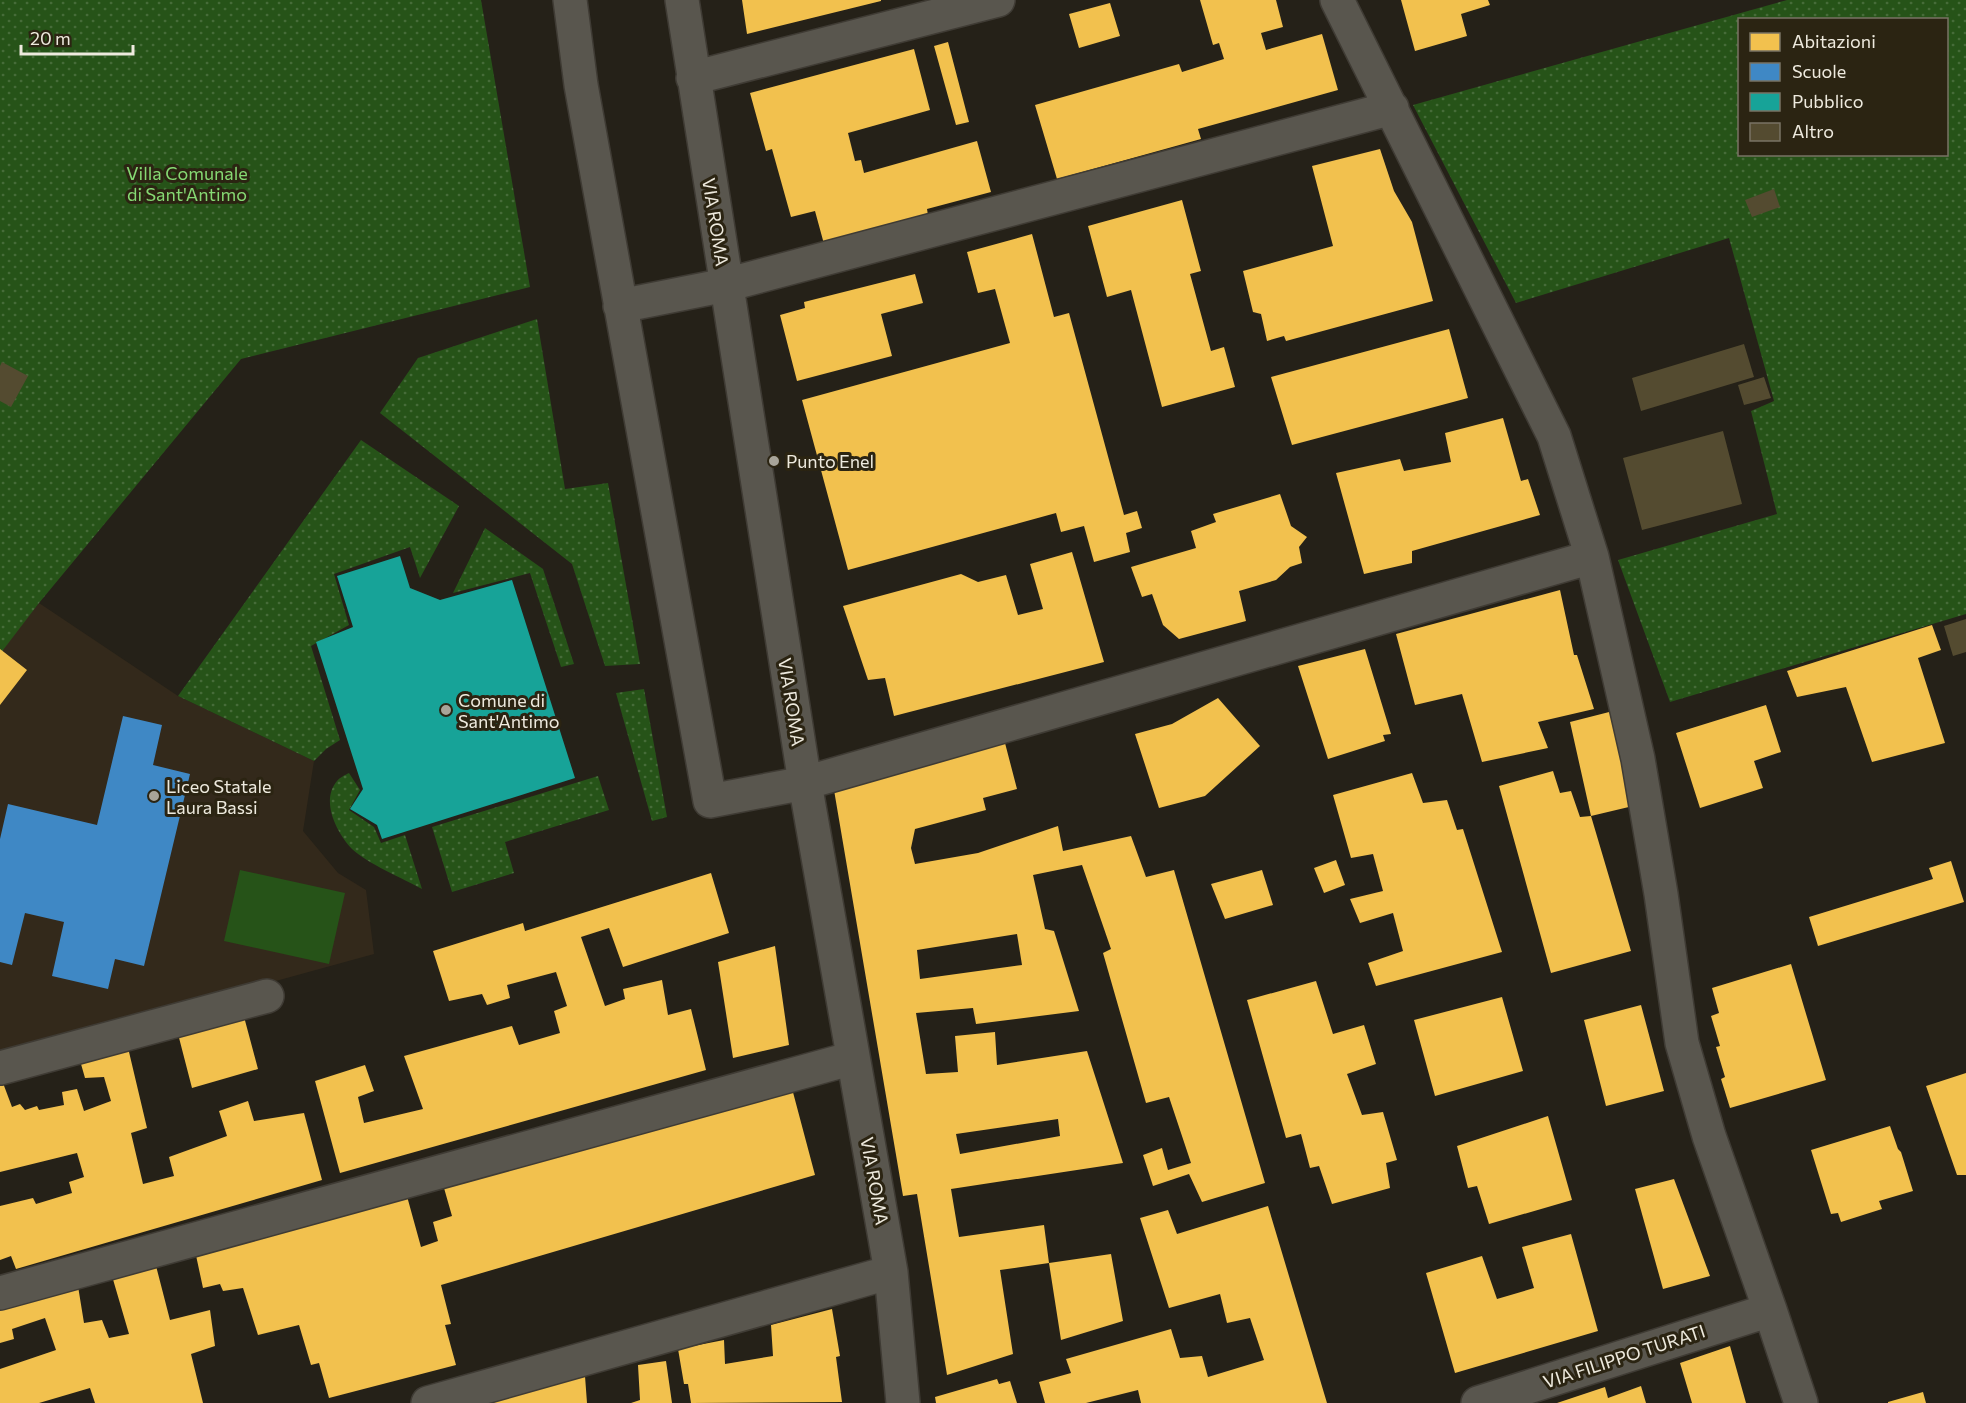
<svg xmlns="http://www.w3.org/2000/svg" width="1966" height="1403" font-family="Commissioner,sans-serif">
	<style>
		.education { fill: #33291b }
		.grass { fill: url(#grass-dots); fill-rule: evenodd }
		.garden { fill: #265318 }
		.homes { fill: #f2c14e; fill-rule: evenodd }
		.schools { fill: #3f88c5 }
		.public { fill: #17a398 }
		.building { fill: #544b30 }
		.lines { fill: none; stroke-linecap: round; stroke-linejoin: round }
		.minor-casing { stroke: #3f3b34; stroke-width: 36 }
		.minor { stroke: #59564e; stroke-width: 33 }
		.poi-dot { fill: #a8a499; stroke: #2b2412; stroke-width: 2 }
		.labels { text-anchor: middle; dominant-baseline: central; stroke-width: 6; stroke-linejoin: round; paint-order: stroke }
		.park-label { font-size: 18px; fill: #86d973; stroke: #2b2412 }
		.street-label { font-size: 18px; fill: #eeeade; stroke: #2b2412 }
		.poi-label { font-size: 18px; fill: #eeeade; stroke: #2b2412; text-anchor: start }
	</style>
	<defs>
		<pattern id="grass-dots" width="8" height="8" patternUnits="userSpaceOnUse" patternTransform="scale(1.5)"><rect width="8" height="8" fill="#265318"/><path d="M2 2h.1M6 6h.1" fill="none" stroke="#466c39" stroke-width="1.8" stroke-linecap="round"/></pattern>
	</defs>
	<rect width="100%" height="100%" fill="#252118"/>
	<path class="education" d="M39,603l139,93 136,65 -11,70 35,42 28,17 8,64 -374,103v-407z"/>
	<path class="grass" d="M0,0h481l49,287 -289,72 -202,244 -39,51z
		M1787,0h179v614l-296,88 -52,-142 159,-46 -26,-103 23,-10 -45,-163 -213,65 -103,-198zM1740,20h206v134h-206z
		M537,319l28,170 43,-6 32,181 -35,2 -33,-102 -192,-151 38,-55z
		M361,440l98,66 -39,72 -10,-31 -76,27 15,51 -38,21 29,94 -14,9 -12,12 -136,-65z
		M485,528l58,41 31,95 -13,3 -31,-94 -77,20z
		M644,689l23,128 -15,4 -36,-128z
		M349,773l11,17 -11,20 25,17 7,16 24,-8 17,54c-20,-11 -54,-25 -70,-40 -15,-16 -32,-48 -15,-68 2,-3 8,-6 12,-8z
		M598,776l11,34 -104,32 9,31 -62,19 -20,-65z"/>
	<path class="garden" d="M240,870l105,23 -16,71 -105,-23z"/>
	<path class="homes" d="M742,0h139v1l-134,33z
		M1200,0h76l7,27 -22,6 5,17 56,-16 16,56 -140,39 3,10 -144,40 -22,-74 144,-41 3,8 42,-13 -5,-16 -6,2z
		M1401,0h87l2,5 -29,9 6,22 -52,15z
		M1110,3l10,33 -41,12 -10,-34z
		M948,42l21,80 -13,3 -22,-79z
		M914,49l16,61 -82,23 7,28 6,-1 3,13 113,-32 14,51 -64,17 1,6 -104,29 -9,-33 -24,6 -19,-68 -6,2 -16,-58z
		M1380,149l14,42 18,31 21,79 -147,40 -2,-5 -17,5 -6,-27 -8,-2 -10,-41 90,-25 -21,-80z
		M1182,200l19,71 -11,3 21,77 13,-4 11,40 -73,20 -31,-117 -24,7 -19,-71z
		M1032,234l22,83 15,-4 55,202 13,-4 5,17 -16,5 4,19 -36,10 -10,-36 -23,6 -5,-19 -208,57 -46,-170 208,-57 -15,-54 -17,4 -11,-41z
		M915,274l8,29 -42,11 11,42 -95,25 -17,-66 25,-7 -1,-6z
		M1449,329l19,69 -176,47 -21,-68z
		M1503,418l18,63 7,-2 12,36 -128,36v12l-48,11 -28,-101 64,-14 4,12 47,-9 -6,-29z
		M1280,494l11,32 16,11 -8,10 3,16 -12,4 -14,13 -37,11 7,30 -67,18 -16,-14 -11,-31 -10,3 -11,-30 65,-19 -5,-17 25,-9 -3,-8z
		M1072,552l32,110 -210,54 -9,-38 -17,2 -25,-74 118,-32 17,8 28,-7 12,40 25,-6 -13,-45z
		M1560,590l14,65h3l17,54 -56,13 10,26 -66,14 -20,-68 -47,11 -19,-71z
		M1932,625l9,25 -23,8 27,85 -73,19 -26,-75 -49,10 -10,-26z
		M0,649l27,21 -27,35z
		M1365,649l26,85 -8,1 2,6 -57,18 -30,-93z
		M1218,698l42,48 -55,50 -46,12 -24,-74 37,-10z
		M1766,705l15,47 -27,9 9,27 -63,20 -24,-75z
		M1617,710l16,96 -42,10 40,135 -80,22 -52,-187 54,-15 7,22 11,-2 9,26 11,-1 -21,-94z
		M1005,743l12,46 -34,9 3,12 -71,19 -4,19 4,16 63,-11 80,-27 5,25 68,-15 15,41 28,-7 91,313 -63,19 -13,-28 -36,12 -10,-31 19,-7 6,22 23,-7 -22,-66 -23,6 -43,-150 8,-4 -29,-84 -49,10 12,54 9,2 25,80 -103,13 -3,-16 -57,5 10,61 32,-2 -3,-36 40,-4 2,33 90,-14 36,112 -172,26 8,48 85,-12 5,38 62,-9 12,67 -62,19 -12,-77 -49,7 13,84 -66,21 -30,-181 -14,2 -69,-406zM1017,934l5,31 -102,14 -3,-29zM1058,1119l2,17 -100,18 -4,-20z
		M1412,773l11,30 24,-3 10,30 6,-1 39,123 -126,34 -8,-23 35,-12 -10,-38 -33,10 -10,-24 33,-8 -10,-37 -22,4 -18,-63z
		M1336,860l9,25 -21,8 -10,-25z
		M1951,861l13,41 -146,44 -9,-29 124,-38 -4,-11z
		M1262,870l11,35 -48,14 -14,-35z
		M711,873l18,60 -106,34 -14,-39 -28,9 24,69 20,-7 -2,-10 39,-9 6,35 23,-6 15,61 -366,103 -25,-92 50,-16 9,26 -16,6 6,26 59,-14 -19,-53 108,-30 7,19 41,-12 -6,-22 13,-5 -11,-34 -49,13 3,13 -23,7 -5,-11 -33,7 -16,-50 90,-28 2,8z
		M775,946l14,99 -56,13 -15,-96z
		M1791,964l35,116 -96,28 -9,-29 4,-2 -9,-30 4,-1 -9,-30 8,-3 -7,-25z
		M1316,981l17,53 31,-9 12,39 -29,10 15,41 21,-3 14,48 -11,3 4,25 -58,16 -13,-38 -9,2 -9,-34 -15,4 -39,-138z
		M1502,997l21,74 -88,25 -21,-76z
		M1641,1005l23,86 -58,15 -22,-86z
		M243,1013l15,56 -66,19 -15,-58z
		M125,1035l22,93 -16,5 12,51 31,-8 -5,-19 58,-21 -8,-25 29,-10 6,20 50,-8 18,67 -306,89 -5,-13 -11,4v-54l33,-8 3,6 36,-11 -3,-11 15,-5 -7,-24 -77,19v-97l12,32 8,-3 5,6 12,-4 2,4 25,-5 -2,-13 15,-3 7,22 27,-10 -7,-24 -19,1 -8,-28z
		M1966,1073v102h-9l-31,-89z
		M790,1081l25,94 -374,110 10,39 -6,1 11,40 -127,33 -10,-35 -8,2 -12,-40 -41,10 -15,-47 -20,3 -3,-7 -17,4 -9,-42 211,-57 16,58 17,-6 -5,-19 19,-6 -12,-42z
		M1548,1116l24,84 -83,24 -12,-38 -9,2 -11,-42z
		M1890,1126l8,23 3,3 12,39 -34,10 3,8 -41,13 -3,-9 -7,1 -20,-64z
		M1674,1179l36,97 -47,13 -28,-100z
		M1268,1206l59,197h-186l-3,-13 -52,13h-41l-6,-21 32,-9 -5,-14 105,-30 9,29 22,-2 6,21 56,-17 -14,-42 -23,5 -7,-29 -51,14 -29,-90 28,-8 9,24z
		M1571,1234l27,97 -143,42 -29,-100 56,-17 15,43 37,-11 -12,-41z
		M155,1262l15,58 40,-10 5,36 -24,8 12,49h-108l-5,-15 -51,15h-39v-34l56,-19 -11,-32 -33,11 2,10 -14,4v-41l77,-22 7,43 18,-3 7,18 20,-4 -17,-58z
		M832,1309l8,47 -4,1 6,45 -151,1 -3,-19h-4l-6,-35 46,-9 1,24 48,-8 -2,-31z
		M1730,1346l16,57h-54l-12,-40z
		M666,1361l6,42h-41l9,-3 -2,-35z
		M585,1376l2,27h-94v-1z
		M997,1379l2,5 11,-3 7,22h-81l-1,-6z
		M1641,1386l5,17h-89l48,-16 3,11z
		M1923,1392l3,11h-38v-1z"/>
	<path class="schools" d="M123,716l39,9 -9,40 37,9 -46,192 -29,-7 -7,30 -56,-13 12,-54 -39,-9 -13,52 -12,-3v-123l8,-35 89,21z"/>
	<path class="public" d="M400,556l10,32 30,12 72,-20 63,198 -193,61 -5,-14 -27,-16 13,-20 -47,-147 37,-15 -16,-51z"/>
	<path class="building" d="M1774,189l6,18 -28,10 -7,-17z
		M1744,344l10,33 -113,34 -9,-33z
		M2,362l26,14 -17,31 -11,-6v-35z
		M1764,377l7,21 -27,7 -6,-20z
		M1723,431l19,73 -100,26 -19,-72z
		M1966,619v33l-13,4 -9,-30z"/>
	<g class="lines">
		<defs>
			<path id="minor" d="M570,0l11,85 129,716 95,-18 787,-226
				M682,0l123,783 86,489 12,131
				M1337,0l217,436 38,121 46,202 23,135 21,149 27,93 61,174 31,93
				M693,78l305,-78
				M620,306l106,-21 666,-177
				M0,1068l267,-72
				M0,1293l853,-235
				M428,1403l463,-131
				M1478,1403l292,-93"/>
		</defs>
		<use href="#minor" class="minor-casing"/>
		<use href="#minor" class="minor"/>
	</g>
	<g class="poi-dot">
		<circle cx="774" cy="461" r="6"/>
		<circle cx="446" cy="710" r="6"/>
		<circle cx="154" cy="796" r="6"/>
	</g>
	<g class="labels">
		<g class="park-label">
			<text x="187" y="173">Villa Comunale<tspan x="187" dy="21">di Sant'Antimo</tspan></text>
		</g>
		<g class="street-label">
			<text transform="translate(716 222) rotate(81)">VIA ROMA</text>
			<text transform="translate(792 702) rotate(81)">VIA ROMA</text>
			<text transform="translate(875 1181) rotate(80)">VIA ROMA</text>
			<text transform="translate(1624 1356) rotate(-18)">VIA FILIPPO TURATI</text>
		</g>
		<g class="poi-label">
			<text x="786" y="461">Punto Enel</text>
			<text x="458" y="700">Comune di<tspan x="458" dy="21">Sant'Antimo</tspan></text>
			<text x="166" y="786">Liceo Statale<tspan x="166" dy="21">Laura Bassi</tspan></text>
		</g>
	</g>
	<rect x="1738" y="18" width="210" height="138" fill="#2b2412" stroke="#797364" stroke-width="1.5"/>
	<rect x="1750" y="33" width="30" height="18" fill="#f2c14e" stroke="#797364" stroke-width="1.5"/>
	<text x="1792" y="48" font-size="18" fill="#eeeade">Abitazioni</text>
	<rect x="1750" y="63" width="30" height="18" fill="#3f88c5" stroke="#797364" stroke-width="1.5"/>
	<text x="1792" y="78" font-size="18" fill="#eeeade">Scuole</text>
	<rect x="1750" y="93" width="30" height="18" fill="#17a398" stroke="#797364" stroke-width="1.5"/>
	<text x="1792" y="108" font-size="18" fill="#eeeade">Pubblico</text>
	<rect x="1750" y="123" width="30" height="18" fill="#544b30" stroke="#797364" stroke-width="1.5"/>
	<text x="1792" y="138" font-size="18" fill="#eeeade">Altro</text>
	<path d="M21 45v9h112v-9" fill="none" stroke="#eeeade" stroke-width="3"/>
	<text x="30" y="45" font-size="18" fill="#eeeade" stroke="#2b2412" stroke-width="4.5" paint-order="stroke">20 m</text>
</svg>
